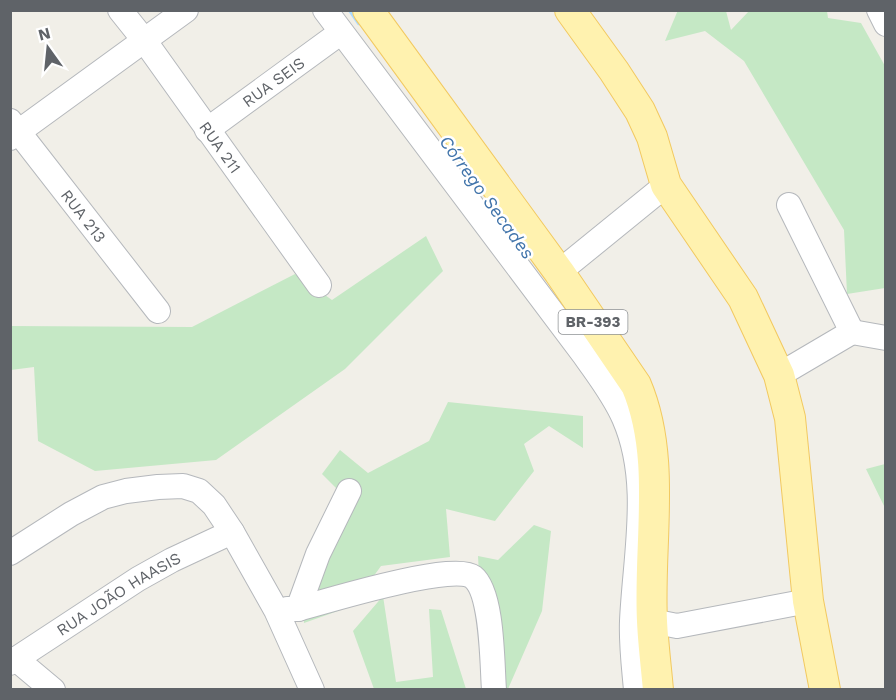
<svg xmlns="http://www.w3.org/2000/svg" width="896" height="700" font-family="'Work Sans',sans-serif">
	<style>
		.green { fill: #c5e8c5 }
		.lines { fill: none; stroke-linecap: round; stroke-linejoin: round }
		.stream { stroke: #aadaff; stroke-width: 4.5 }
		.minor-casing { stroke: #b5b8bc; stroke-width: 26 }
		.major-casing { stroke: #f2c960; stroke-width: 32 }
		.minor { stroke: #fff; stroke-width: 24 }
		.major { stroke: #fff2af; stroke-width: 30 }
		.labels { text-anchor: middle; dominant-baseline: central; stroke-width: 5; stroke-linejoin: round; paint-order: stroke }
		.shield { fill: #fff; stroke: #8f9295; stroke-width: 1.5 }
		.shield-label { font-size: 15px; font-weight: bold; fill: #5f6368 }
		.street-label { font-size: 16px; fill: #5f6368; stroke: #fff }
		.water-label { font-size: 18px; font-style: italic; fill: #4174aa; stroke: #fff }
	</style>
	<rect width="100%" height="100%" fill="#f1efe8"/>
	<path class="green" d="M678,10l48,1 5,19 18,-19h78l1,7 33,5 24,43v222l-38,6 -3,-64 -100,-169 -39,-30 -40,10z
		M426,236l17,35 -98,98 -129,91 -121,11 -57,-30 -4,-74 -23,3 -1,-44 182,1 103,-53 37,26z
		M448,402l135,14v32l-34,-22 -25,18 10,27 -39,50 -49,-12 4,48 -69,9 -29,40 -48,17 -4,-51 51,-69 -29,-29 18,-24 28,23 61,-32z
		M885,464h1l-1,44 -19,-39z
		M534,525l17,6 -9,80 -34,78h-18l-6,-21 -6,-112 20,4z
		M383,596l13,86 37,-5 -4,-68 12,1 25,79h-92l-21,-58z"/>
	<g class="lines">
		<path class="stream" d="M350,10l9,13"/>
		<defs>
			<g id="minor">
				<path id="s1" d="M120,10l24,30 175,245"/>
				<path d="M325,10l260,346c14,20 29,39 39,62 28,64 11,136 8,203 -1,23 2,46 4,69"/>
				<path d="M879,10l7,14"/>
				<path id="s2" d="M10,121l148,190"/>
				<path id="s3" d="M207,130l133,-97"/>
				<path d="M10,138l176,-128"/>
				<path d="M789,205l63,127"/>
				<path d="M559,272l107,-87"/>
				<path d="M852,332l34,6"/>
				<path d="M779,375l73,-43"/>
				<path d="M10,553l61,-39 32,-17 23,-6 32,-4 25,-1 16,5 15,14 18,27 44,78 36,80"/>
				<path d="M287,609h11l20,-55 31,-63"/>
				<path d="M298,609c29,-8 156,-47 175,-32 20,16 19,88 21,113"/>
				<path d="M652,621l25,5 131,-25"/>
				<path d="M16,659l37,31"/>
				<path id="s4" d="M10,663l128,-84 34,-19 60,-28"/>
			</g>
			<path id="major" d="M368,10l191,262 77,113c31,73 12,158 16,236 1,23 4,46 6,69
				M570,10l44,61 26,40 12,26 14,48 77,113 36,77 11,43 18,183 17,89"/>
		</defs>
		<use href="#minor" class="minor-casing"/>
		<use href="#major" class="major-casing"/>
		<use href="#minor" class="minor"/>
		<use href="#major" class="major"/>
	</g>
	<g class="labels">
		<rect class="shield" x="558.5" y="310" width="69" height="24" rx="4.5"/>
		<g class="shield-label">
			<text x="593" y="322">BR-393</text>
		</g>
		<g class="street-label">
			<text stroke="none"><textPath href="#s3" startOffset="82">RUA SEIS</textPath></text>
			<text stroke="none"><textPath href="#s1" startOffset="170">RUA 211</textPath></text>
			<text stroke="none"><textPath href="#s2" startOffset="120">RUA 213</textPath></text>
			<text stroke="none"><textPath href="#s4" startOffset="129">RUA JOÃO HAASIS</textPath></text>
		</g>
		<g class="water-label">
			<text transform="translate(487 197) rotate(54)">Córrego Secades</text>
		</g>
	</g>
	<rect width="896" height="700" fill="none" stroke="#5f6368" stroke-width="24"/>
	<g transform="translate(48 48) rotate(345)" stroke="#ffffff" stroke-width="4.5" paint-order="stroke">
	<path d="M0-4.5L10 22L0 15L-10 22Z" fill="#5f6368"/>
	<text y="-9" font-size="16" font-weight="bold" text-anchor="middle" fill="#5f6368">N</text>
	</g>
</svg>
